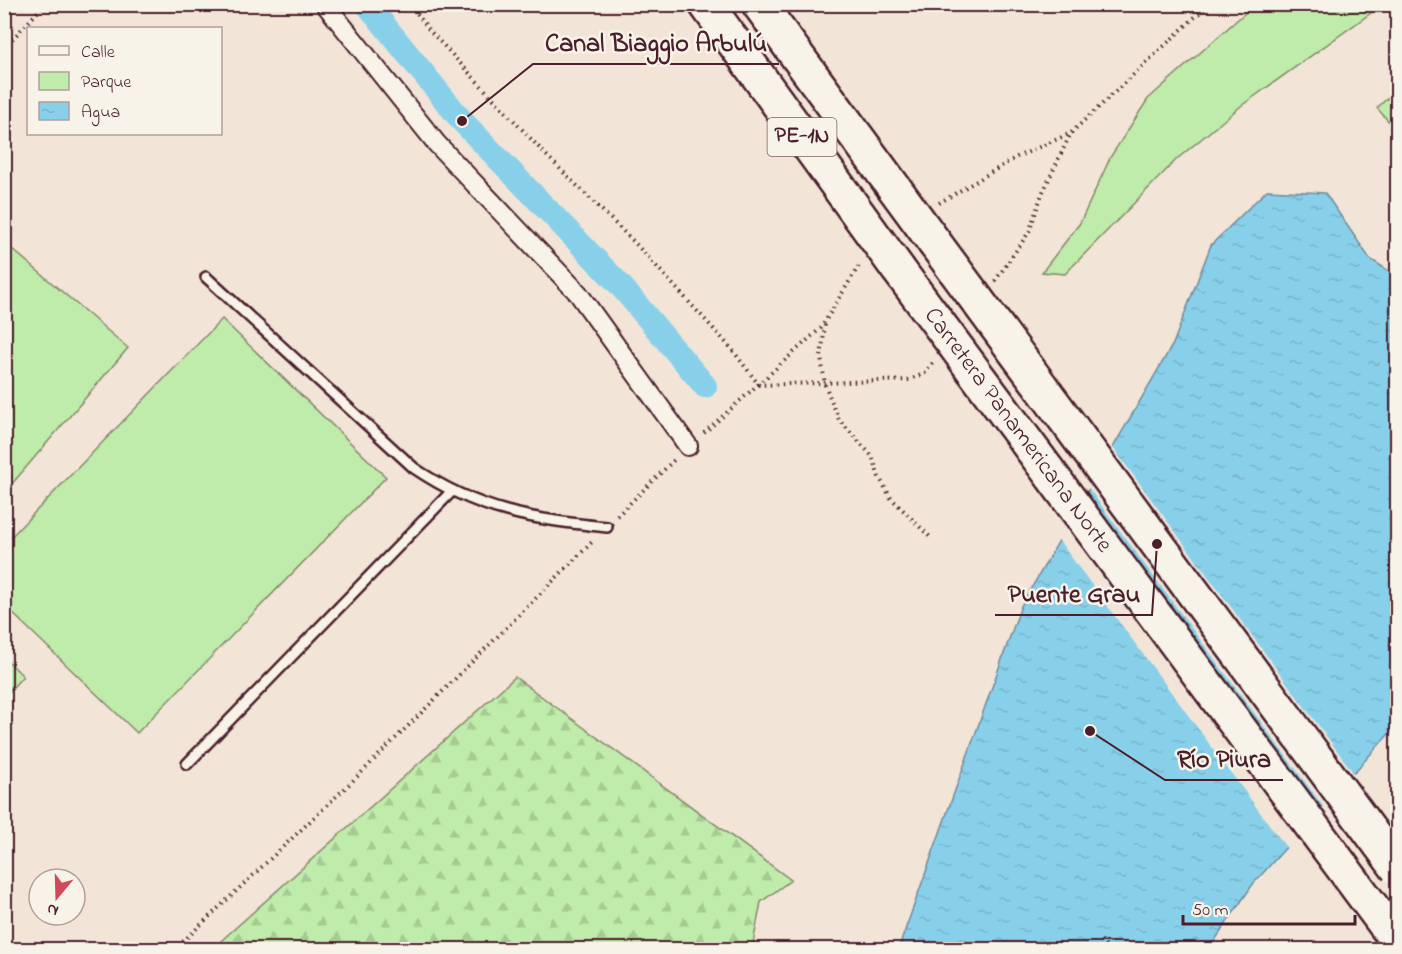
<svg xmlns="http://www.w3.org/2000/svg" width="1402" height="954" font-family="'Indie Flower',sans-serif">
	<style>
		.green { fill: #bfecaa; stroke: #84866a; stroke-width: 1.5 }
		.forest { fill: url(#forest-firs); stroke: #84866a; stroke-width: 1.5 }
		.water { fill: url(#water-ripples); stroke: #6f899e; stroke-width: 1.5 }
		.pier { fill: #f2e5d7 }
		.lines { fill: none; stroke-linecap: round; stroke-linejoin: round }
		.canal { stroke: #88d0ea; stroke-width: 24 }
		.service-casing { stroke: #4a1f2b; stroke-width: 14 }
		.minor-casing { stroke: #4a1f2b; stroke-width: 22 }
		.motorway-casing { stroke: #4a1f2b; stroke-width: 38 }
		.path { stroke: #4a1f2b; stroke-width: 4; stroke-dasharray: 1.5 4.5; stroke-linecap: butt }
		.service { stroke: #f7f3e8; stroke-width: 9 }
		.minor { stroke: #f7f3e8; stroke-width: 18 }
		.motorway { stroke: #f7f3e8; stroke-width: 33 }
		.motorway-bridge-casing { stroke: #4a1f2b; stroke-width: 38; stroke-linecap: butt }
		.motorway-bridge { stroke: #f7f3e8; stroke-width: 33 }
		.labels { text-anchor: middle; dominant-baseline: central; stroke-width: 5; stroke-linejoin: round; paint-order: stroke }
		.shield { fill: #f7f3e8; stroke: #7e5f64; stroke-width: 1.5 }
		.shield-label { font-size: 22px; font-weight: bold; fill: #4a1f2b }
		.street-label { font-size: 24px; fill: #4a1f2b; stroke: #f7f3e8 }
		.leader { fill: none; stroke: #4a1f2b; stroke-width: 2 }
		.callout-dot { fill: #4a1f2b; stroke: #f7f3e8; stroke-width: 2 }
		.callout-label { font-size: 26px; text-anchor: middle; font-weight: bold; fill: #4a1f2b; stroke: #f7f3e8; stroke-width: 5; stroke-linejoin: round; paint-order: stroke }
	</style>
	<defs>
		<pattern id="forest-firs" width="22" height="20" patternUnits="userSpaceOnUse" patternTransform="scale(1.5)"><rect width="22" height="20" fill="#bfecaa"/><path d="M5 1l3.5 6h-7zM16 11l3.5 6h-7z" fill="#a6ca92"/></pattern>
		<pattern id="water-ripples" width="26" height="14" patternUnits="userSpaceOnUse" patternTransform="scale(1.5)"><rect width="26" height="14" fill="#88d0ea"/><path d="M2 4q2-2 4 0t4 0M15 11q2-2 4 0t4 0" fill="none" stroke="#77b2c9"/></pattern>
	</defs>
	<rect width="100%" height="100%" fill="#f2e5d7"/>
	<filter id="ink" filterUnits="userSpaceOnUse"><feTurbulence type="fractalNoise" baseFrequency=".0167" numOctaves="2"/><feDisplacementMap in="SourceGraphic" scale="12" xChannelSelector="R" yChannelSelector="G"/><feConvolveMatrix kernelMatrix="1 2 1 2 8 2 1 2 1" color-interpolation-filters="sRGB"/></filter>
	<g filter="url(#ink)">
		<path class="green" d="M1254,5h128l-141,101 -64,53 -112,115 -23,-2 38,-49 31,-67 37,-57z
			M1397,89v42l-20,-23z
			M5,243l123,105 -123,144z
			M222,319l164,158 -249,256 -132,-127v-63z
			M5,658l18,18 -18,20h-1z"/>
		<path class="forest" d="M515,677l276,203 -30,22 -9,47h-540z"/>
		<path class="water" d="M1267,190l58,3 45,66 27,17v449l-144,159 -44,65 -311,1 123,-344 152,-262 38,-99z"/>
		<path class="pier" d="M1111,445l244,330 -30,34 -238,-323z
			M1081,496l237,321 -30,33 -231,-312z"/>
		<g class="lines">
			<path class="canal" d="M367,4l95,117 158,164 85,101"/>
			<defs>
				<path id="service" d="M206,277l208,191c65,44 117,51 193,59
					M187,764l265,-273"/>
				<path id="minor" d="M325,4l112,140 141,149 110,153"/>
				<path id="motorway" d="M706,4l192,265
					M759,4l175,238"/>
			</defs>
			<use href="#service" class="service-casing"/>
			<use href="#minor" class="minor-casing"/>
			<use href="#motorway" class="motorway-casing"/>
			<path class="path" d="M410,4l20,27 116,124 89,88 96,105 28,37 151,-5 15,-7 9,-12
				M4,48l41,-44
				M939,203l78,-46 54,-24 138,-129
				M995,281l34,-49 13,-38 29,-61
				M825,325l-4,32 4,28 14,35 33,36 7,21 12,21 39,39
				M704,433l117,-105 39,-64
				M617,516l57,-56
				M1101,940l8,10
				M174,950l187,-177 232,-232"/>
			<use href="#service" class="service"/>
			<use href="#minor" class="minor"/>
			<use href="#motorway" class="motorway"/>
			<defs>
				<g id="motorway-bridge">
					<path d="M934,242l464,627"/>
					<path id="s1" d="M898,269l500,673"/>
				</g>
			</defs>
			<use href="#motorway-bridge" class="motorway-bridge-casing"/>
			<use href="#motorway-bridge" class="motorway-bridge"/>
		</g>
	</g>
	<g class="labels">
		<rect class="shield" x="767.5" y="118" width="69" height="38" rx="4.5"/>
		<g class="shield-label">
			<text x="802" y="137">PE-1N</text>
		</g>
		<g class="street-label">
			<text stroke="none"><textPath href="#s1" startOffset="201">Carretera Panamericana Norte</textPath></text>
		</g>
	</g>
	<path class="leader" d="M462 121L533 64H779M1157 544L1152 615H995M1090 731L1165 780H1283"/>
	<g class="callout-dot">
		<circle cx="462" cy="121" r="6"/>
		<circle cx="1157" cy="544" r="6"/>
		<circle cx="1090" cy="731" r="6"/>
	</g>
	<g class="callout-label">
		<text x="656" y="51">Canal Biaggio Arbulú</text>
		<text x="1074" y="602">Puente Grau</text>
		<text x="1224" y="767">Río Piura</text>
	</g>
	<rect width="1402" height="954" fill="none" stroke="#f7f3e8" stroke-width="24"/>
	<rect x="12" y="12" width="1378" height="930" fill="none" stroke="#4a1f2b" stroke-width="2" filter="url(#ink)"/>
	<rect x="27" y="27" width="195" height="108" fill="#f7f3e8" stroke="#b29e9c" stroke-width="1.5"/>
	<rect x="39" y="46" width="30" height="9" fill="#f7f3e8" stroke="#b29e9c" stroke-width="1.5"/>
	<text x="81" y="57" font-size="18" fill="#4a1f2b">Calle</text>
	<rect x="39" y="72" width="30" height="18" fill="#bfecaa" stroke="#b29e9c" stroke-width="1.5"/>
	<text x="81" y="87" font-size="18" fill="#4a1f2b">Parque</text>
	<rect x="39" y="102" width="30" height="18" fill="url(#water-ripples)" stroke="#b29e9c" stroke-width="1.5"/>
	<text x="81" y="117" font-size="18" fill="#4a1f2b">Agua</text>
	<g transform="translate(57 897) rotate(199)"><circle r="28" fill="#f7f3e8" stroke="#b29e9c" stroke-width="1.5"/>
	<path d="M0-4.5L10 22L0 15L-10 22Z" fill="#d1495b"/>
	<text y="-9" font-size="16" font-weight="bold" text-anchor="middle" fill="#4a1f2b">N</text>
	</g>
	<path d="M1183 915v9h172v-9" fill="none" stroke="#4a1f2b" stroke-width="3"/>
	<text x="1192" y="915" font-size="18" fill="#4a1f2b" stroke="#f7f3e8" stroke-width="4.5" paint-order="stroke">50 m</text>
</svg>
